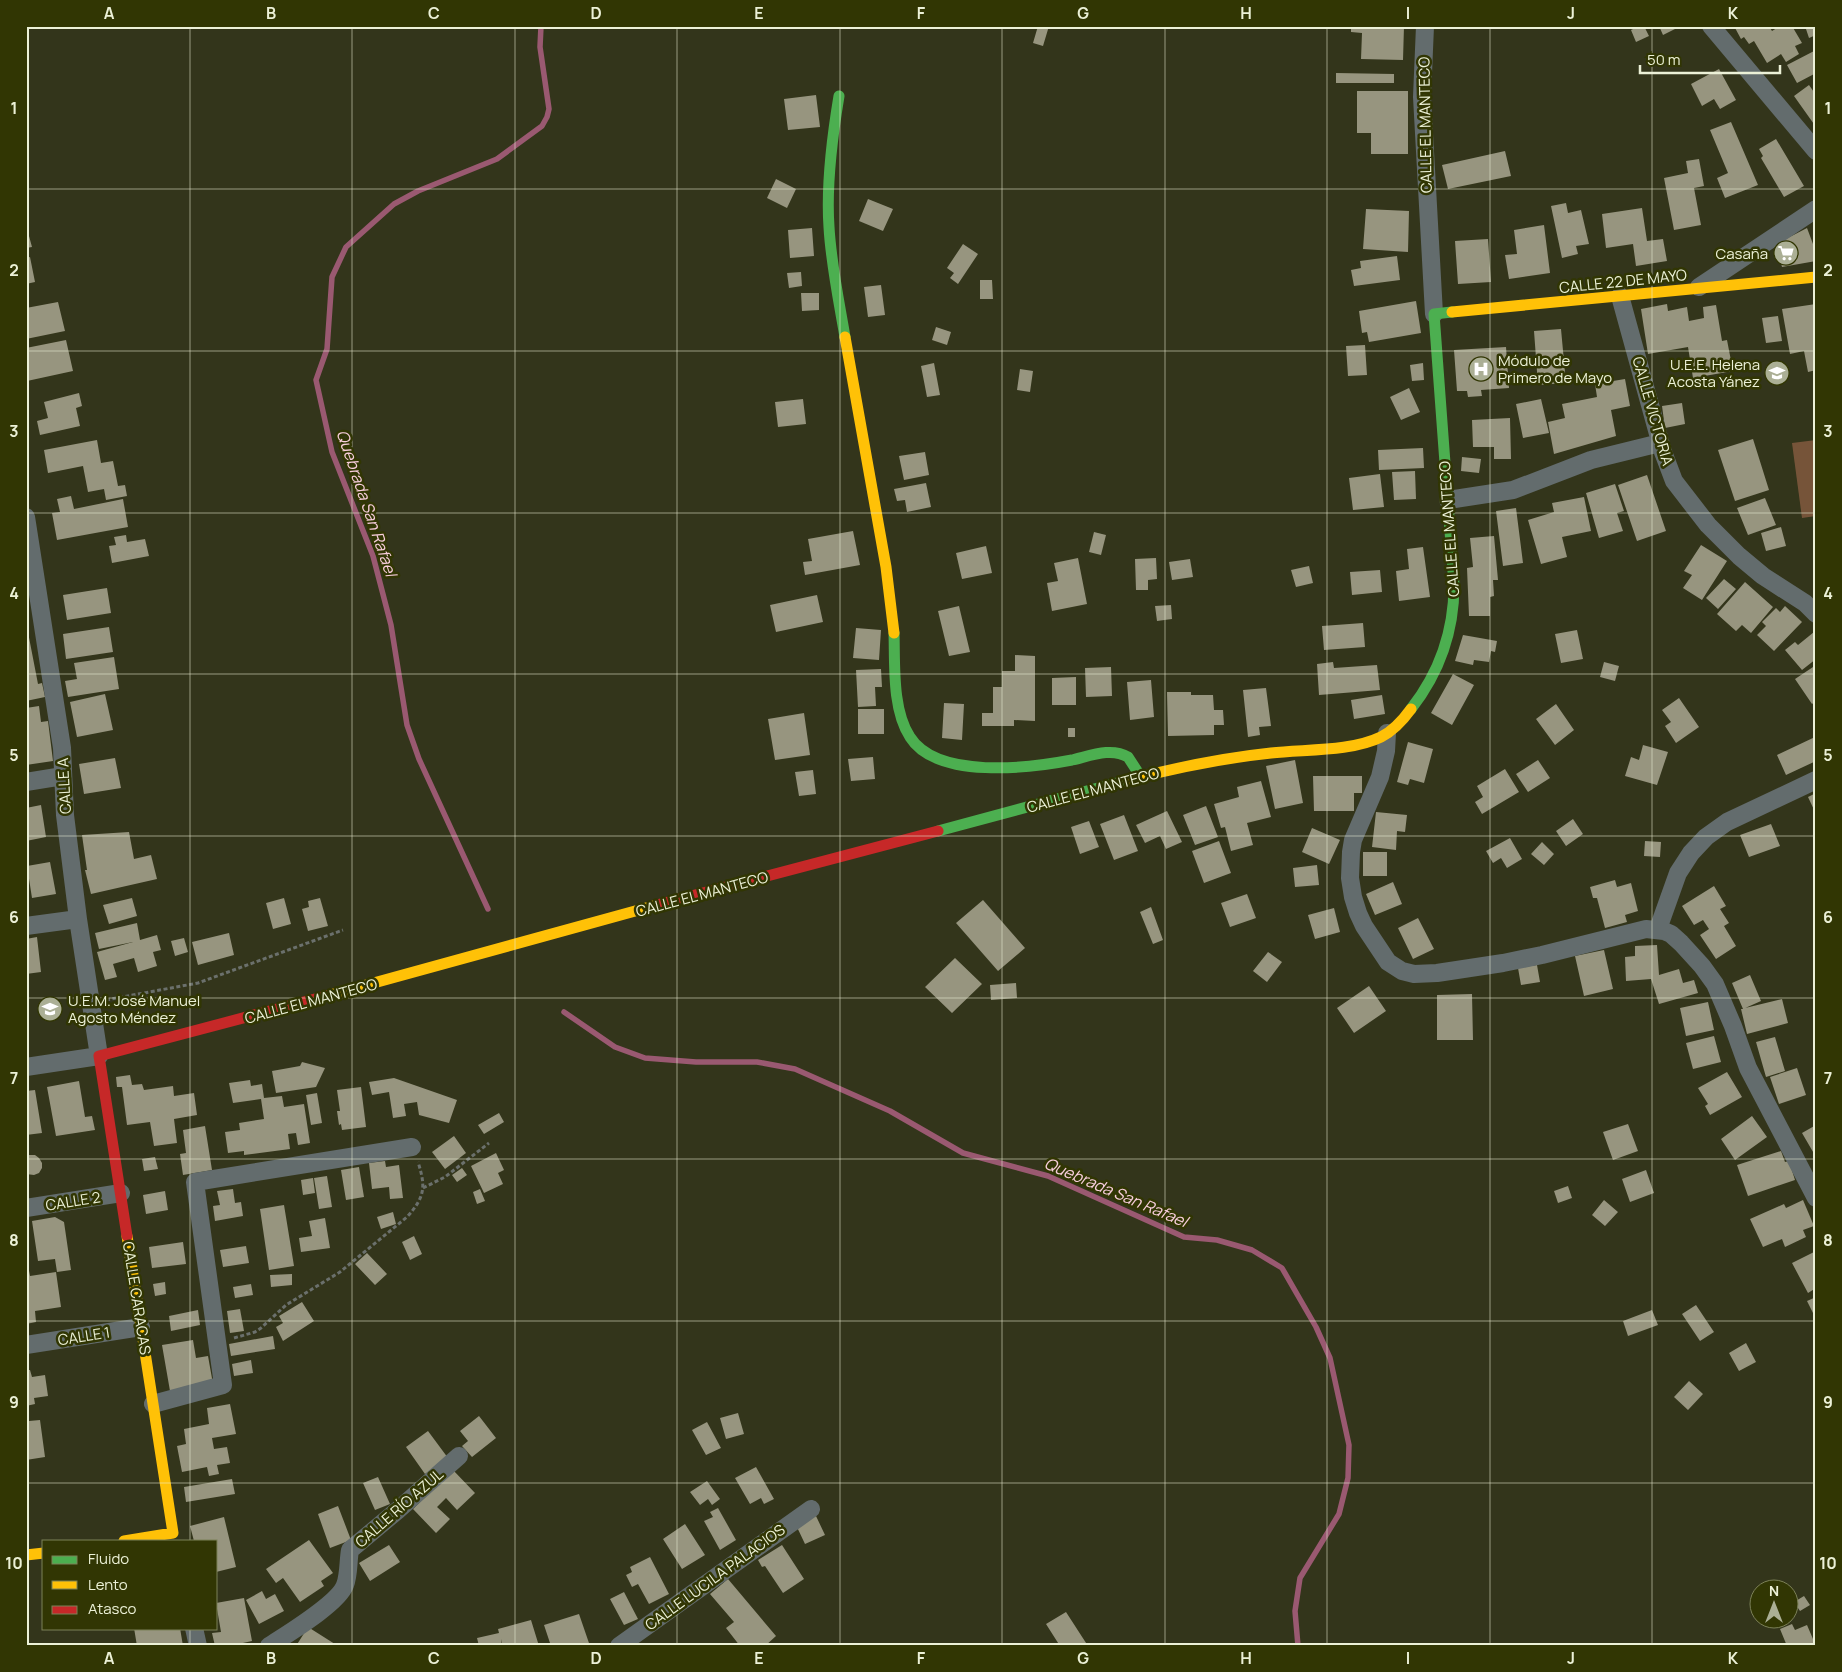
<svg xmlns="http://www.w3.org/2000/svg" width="1842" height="1672" font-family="Manrope,sans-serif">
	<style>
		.green { fill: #765439 }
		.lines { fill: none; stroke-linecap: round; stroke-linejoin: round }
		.stream { stroke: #9a5971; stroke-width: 5.5 }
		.building { fill: #97957f }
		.path { stroke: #6b706c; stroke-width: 3; stroke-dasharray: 4 2.5; stroke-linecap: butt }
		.street { stroke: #636c6d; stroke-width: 18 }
		.fast { stroke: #4caf50; stroke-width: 11 }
		.slow { stroke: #ffc107; stroke-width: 11 }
		.jam { stroke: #c62828; stroke-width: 11 }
		.grid { fill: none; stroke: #ecf1d7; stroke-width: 1; stroke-opacity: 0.55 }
		.labels { text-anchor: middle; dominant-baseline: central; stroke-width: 5; stroke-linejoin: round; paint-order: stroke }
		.street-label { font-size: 15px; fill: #ecf1d7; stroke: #313603 }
		.poi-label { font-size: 15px; fill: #ecf1d7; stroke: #313603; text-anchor: end }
		.water-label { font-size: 16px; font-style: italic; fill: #f8cedd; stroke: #313603 }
		.neatline { fill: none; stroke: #ecf1d7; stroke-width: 2 }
		.grid-label { font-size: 16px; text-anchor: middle; font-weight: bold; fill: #ecf1d7 }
	</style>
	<rect width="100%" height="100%" fill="#33351b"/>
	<path class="green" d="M1816,440v76l-14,2 -10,-75z"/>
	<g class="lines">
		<path class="stream" d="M488,909l-69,-150 -12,-34 -16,-100 -18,-69 -41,-104 -16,-72 11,-31 5,-72 14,-30 48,-43 24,-13 79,-32 45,-33 5,-9 2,-8 -9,-62 1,-21
			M564,1012l51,35 30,11 51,4h61l38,7 95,42 73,42 85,23 136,61 33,3 35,10 30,18 34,59 14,31 19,87 -1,33 -9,36 -39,64 -5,33 3,35"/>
	</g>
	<path class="building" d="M1038,26h11l-6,20 -10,-3z
		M1351,26h53l-1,34 -42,-1 1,-26 -11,-1z
		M1639,26h5l5,10 -13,6 -5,-12z
		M1659,26h22l-18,9z
		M1734,26h35l3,5 8,-5h12l10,17 -7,3 4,8 -13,8 -5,-8 -14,9 -13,-22 -5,3 -5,-7 -3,2z
		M1805,26h11v9l-7,3z
		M1816,50v23l-19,10 -10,-18z
		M1719,69l17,31 -16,9 -6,-10 -12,7 -11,-22z
		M1336,73l58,1v9h-58z
		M1809,85l7,10v32l-22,-31z
		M1357,91h51v63h-37v-21h-14z
		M816,95l4,32 -32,3 -4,-31z
		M1731,122l27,63 -33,13 -8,-20 11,-5 -18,-43z
		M1776,139l28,47 -20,11 -23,-39 2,-2 -4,-7z
		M1505,151l6,25 -63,13 -6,-24z
		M1699,159l5,27 -10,2 7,37 -27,5 -10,-52 24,-5 -2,-12z
		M776,179l20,10 -9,19 -20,-10z
		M868,199l25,10 -10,22 -24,-10z
		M1566,203l2,10 13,-3 8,34 -13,2 2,8 -16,4 -11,-52z
		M1642,208l5,33 16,-2 4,22 -31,5 -3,-22 -27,4 -4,-34z
		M1366,209l43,2 -1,41 -45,-3z
		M26,225l6,22 -6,1z
		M1544,225l6,48 -41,6 -4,-24 12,-1 -3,-24z
		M812,228l2,28 -24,2 -2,-28z
		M1807,228l9,24v9l-34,6 -6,-23z
		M1488,239l3,43 -33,2 -3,-43z
		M963,244l15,10 -20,30 -8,-6 4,-5 -7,-5z
		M1397,256l3,24 -46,6 -3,-16 10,-2 -1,-7z
		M30,257l5,25 -9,2v-26z
		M801,272l1,14 -13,2 -2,-15z
		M980,280h12l1,19h-13z
		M881,285l4,30 -17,2 -4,-30z
		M801,293h18v17l-17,1z
		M1416,301l5,32 -52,9 -2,-10 -5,1 -3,-22z
		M58,302l7,29 -39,8v-31z
		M1667,304l1,7 19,-4 2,14 15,-3 -1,-11 13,-2 6,36 5,-1 6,31 -40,7 -5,-31 -40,7 -7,-45z
		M1816,304v66l-8,2 -4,-21 -14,3 -8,-45z
		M1778,316l4,25 -16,2 -4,-25z
		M936,327l15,5 -4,13 -15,-5z
		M1561,329l5,54 -28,2 -4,-54z
		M66,340l7,31 -46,10 -1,-33z
		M1365,345l2,30 -19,1 -2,-30z
		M1506,347l3,41 -28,2 1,6 -14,1 -1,-6h-10l-3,-41z
		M934,363l6,32 -13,2 -6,-31z
		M1423,363l1,17 -12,1 -2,-16z
		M1020,369l13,2 -3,21 -13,-2z
		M1625,379l5,27 -19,4 5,26 -62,18 -6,-32 17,-4 -3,-14 35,-7 -2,-13z
		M1409,388l11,24 -19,8 -11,-23z
		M79,393l3,13 -6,2 4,18 -40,9 -3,-14 11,-3 -4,-16z
		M803,399l3,25 -28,3 -3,-25z
		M1541,399l8,34 -26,5 -7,-34z
		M1682,403l3,21 -20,4 -3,-22z
		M1510,418l1,41h-17v-12h-21l-1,-27z
		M1753,439l16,51 -34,11 -17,-51z
		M97,440l4,23 12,-2 5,25 7,-1 2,11 -21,4 -2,-11 -16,3 -5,-26 -35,7 -4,-23z
		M1423,448l1,20 -45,2 -1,-20z
		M925,452l4,23 -25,5 -5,-24z
		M1462,457l19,2 -2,14 -18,-2z
		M1415,471l1,28 -22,1 -2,-28z
		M1380,474l4,33 -31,3 -4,-32z
		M1647,475l19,56 -29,10 -19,-56z
		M926,483l5,24 -24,5 -2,-12 -8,1 -3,-12z
		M1615,484l9,27 -7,2 6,18 -24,7 -13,-45z
		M71,496l3,13 49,-10 5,28 -71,13 -5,-27 8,-1 -3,-13z
		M1584,497l7,34 -29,6 5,20 -26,7 -13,-44 26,-8 -2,-9z
		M1765,498l11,27 -28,10 -11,-27z
		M1516,508l7,55 -20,3 -7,-55z
		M1781,527l5,19 -20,5 -5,-18z
		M853,531l7,34 -55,10 -2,-13 9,-1 -4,-22z
		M1094,532l12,3 -5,20 -12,-3z
		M126,535l1,7 18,-3 4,17 -37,7 -3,-17 7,-1 -2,-8z
		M1494,536l4,44h-5l1,16 -4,1v19h-21l-2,-48 6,-1 -3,-29z
		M1701,545l26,16 -25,39 -19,-12 9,-13 -8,-4z
		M986,546l6,27 -30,6 -6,-26z
		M1423,547l7,50 -31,4 -3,-30 13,-2 -2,-20z
		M1078,558l9,46 -35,7 -5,-28 11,-2 -4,-18z
		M1156,558l1,21 -9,1v10h-12l-1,-31z
		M1190,559l3,18 -21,3 -3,-18z
		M1309,566l4,17 -17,4 -5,-17z
		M1380,570l2,22 -30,3 -2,-23z
		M1724,579l12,10 -18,20 -12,-11z
		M1745,582l28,25 -22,26 -9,-8 -6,6 -19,-17z
		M107,588l4,25 -44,7 -4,-25z
		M817,595l6,27 -47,10 -6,-27z
		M1171,605l1,14 -15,2 -2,-15z
		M959,606l11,46 -21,4 -11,-45z
		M1785,606l17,16 -28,29 -17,-16 9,-9 -4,-4 14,-14 4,4z
		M26,622l12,62 4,-1 3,14 -19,4z
		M1363,623l2,24 -41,3 -2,-24z
		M109,627l4,25 -47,7 -3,-25z
		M856,628l25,2 -2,30 -26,-2z
		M1577,630l6,29 -22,4 -6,-29z
		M1814,632l2,27 -14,11 -17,-20 10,-8 3,3z
		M1463,635l34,6 -2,11 -4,-1 -2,11 -15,-2 -1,5 -18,-4z
		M1015,655l20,1v65l-21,-1v6h-32v-13h11v-26h9v-16h13z
		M114,657l5,32 -51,8 -3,-16 12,-2 -3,-16z
		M1333,662l1,6 43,-3 3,25 -61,5 -2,-31z
		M1604,662l15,4 -4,15 -15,-4z
		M1816,665v36l-4,3 -17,-25z
		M1111,667l1,29 -26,1 -1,-29z
		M881,669l1,18h-7l1,19 -18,1 -2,-37z
		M1453,674l21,11 -22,40 -21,-12z
		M1076,677v28h-24v-27z
		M1151,680l3,37 -24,3 -3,-38z
		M1266,688l5,38 -12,1 1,8 -12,2 -5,-47z
		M1167,692h24v3h22l1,15h9l1,15h-10v10l-46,1z
		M105,694l8,36 -36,7 -7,-35z
		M1382,695l3,19 -31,5 -3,-19z
		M1679,698l20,29 -23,16 -11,-17 6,-4 -9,-12z
		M944,703l20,1 -2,36 -20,-2z
		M1556,704l18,26 -19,15 -19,-26z
		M39,706l2,16 7,-1 5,40 -27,4v-57z
		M858,709h26v25h-26z
		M804,713l6,42 -35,5 -7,-41z
		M1068,728h7v9h-7z
		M1815,737l1,24 -30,14 -9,-20z
		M1408,742l25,7 -9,34 -14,-4 -2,6 -11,-3z
		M1643,745l25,7 -11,33 -32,-9 6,-19 8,3z
		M873,757l2,22 -24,2 -3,-22z
		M115,758l6,30 -37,6 -5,-30z
		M1295,760l8,43 -28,6 -9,-43z
		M1538,760l12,18 -22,14 -12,-18z
		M1505,769l14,23 -37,22 -7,-12 8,-5 -6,-11z
		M813,770l3,24 -17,2 -4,-24z
		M1313,776h49v17h-8v18h-40z
		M1261,781l10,36 -24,6 6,22 -22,6 -6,-24 -4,1 -7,-24 25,-7 -2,-10z
		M1816,793v21l-8,-17z
		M41,805l5,32 -20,4v-33z
		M1206,806l12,31 -23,8 -12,-30z
		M1167,811l15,31 -16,7 -6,-13 -15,7 -9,-18z
		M1376,812l31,3 -2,17 -8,-1 -1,19 -24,-3z
		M1124,815l14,36 -24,9 -14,-36z
		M1573,819l10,15 -17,12 -10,-15z
		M1089,821l10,26 -19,7 -9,-27z
		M1771,824l9,22 -31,11 -9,-22z
		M1312,828l28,12 -11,24 -27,-12z
		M129,832l5,27 17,-4 6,24 -66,15 -6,-24h2l-5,-35z
		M1510,838l12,21 -15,9 -6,-10 -8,5 -7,-12z
		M1219,841l12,32 -27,10 -12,-32z
		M1645,841l16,1 -1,15 -16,-1z
		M1542,842l12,12 -10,11 -13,-11z
		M1363,852h24v24h-24z
		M50,862l6,32 -24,4 -5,-32z
		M1317,865l2,20 -24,2 -2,-19z
		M1615,880l2,7 14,-4 7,28 -13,4 2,7 -22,6 -8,-30h-4l-3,-11z
		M1393,882l9,22 -27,11 -9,-21z
		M1714,886l12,20 -6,3 9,14 -5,3 12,20 -20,13 -16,-24 9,-6 -6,-9 -9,5 -12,-19z
		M1247,894l9,24 -26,9 -9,-24z
		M132,898l5,18 -28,8 -6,-19z
		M284,898l7,26 -18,5 -7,-26z
		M320,898l8,28 -20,5 -6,-22 7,-2 -1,-6z
		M983,900l42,48 -27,23 -42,-48z
		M1151,907l12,33 -10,4 -13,-32z
		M1334,908l6,24 -25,7 -7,-24z
		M1418,918l16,31 -21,10 -15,-31z
		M137,923l3,17 17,-5 4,15 -8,2 4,14 -19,6 -4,-14 -21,6 4,13 -12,3 -8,-28 36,-10 -34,7 -4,-16z
		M229,933l5,22 -36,10 -6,-23z
		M37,937l4,35 -15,2v-35z
		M184,938l4,14 -13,4 -4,-15z
		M1657,945l2,30 20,-6 4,14 11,-3 4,13 -39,11 -8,-25 -25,2 -1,-24 10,-1v-10z
		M1604,950l9,39 -29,7 -9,-40z
		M1268,952l14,10 -15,20 -14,-11z
		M955,958l27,26 -30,29 -27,-26z
		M1537,965l3,17 -19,3 -3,-17z
		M1750,975l11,26 -18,8 -11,-26z
		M1016,983l1,15 -26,2 -1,-15z
		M1369,986l17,25 -32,22 -17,-25z
		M1472,994l1,46h-36v-45z
		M1782,999l6,24 -41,11 -6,-25z
		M1708,1002l6,28 -28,6 -6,-28z
		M1714,1036l7,26 -28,7 -7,-26z
		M1775,1037l10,34 -19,6 -10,-35z
		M302,1062l23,6 -9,19 -40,6 -4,-22 28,-5z
		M1797,1068l9,27 -27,9 -9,-27z
		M1727,1072l15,25 -32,18 -5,-9 3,-2 -10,-16z
		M130,1075l2,10 10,-1 2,6 29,-4 1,10 20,-3 3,22 -23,4 3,24 -23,3 -4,-24 -23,3 -5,-38h-5l-1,-10z
		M394,1078l63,22 -8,23 -30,-8 -2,-13 -13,2 2,12 -13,2 -4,-26 -17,3 -3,-13z
		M250,1080l1,6 11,-2 2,14 18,-2 2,11 20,-3 6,39 -12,2 -2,-12 -8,1 2,15 -46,6v-4l-16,2 -3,-21 15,-2 -1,-7 25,-4 -3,-20 -28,4 -4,-20z
		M79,1081l6,36 7,-1 3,14 -39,6 -9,-49z
		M361,1087l5,40 -24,3 -1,-6 -2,1 -2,-14h3l-3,-21z
		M35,1090l7,43 -16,2v-44z
		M317,1093l5,30 -11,2 -5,-30z
		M499,1113l5,9 -20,12 -6,-9z
		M1752,1116l15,21 -32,23 -14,-21z
		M1628,1124l10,27 -25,9 -10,-28z
		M1816,1125v32l-14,-24z
		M205,1126l7,44 -29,5 -3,-21 6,-1 -3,-23z
		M454,1136l12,17 -21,16 -13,-17z
		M1781,1151l4,11 4,-1 6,19 -47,16 -11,-31z
		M496,1153l8,17 -6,3 5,11 -19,9 -13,-27z
		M29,1155h6l4,3 3,5v5l-3,5 -5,2 -8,-1v-17z
		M155,1157l3,12 -14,2 -2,-12z
		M385,1161l1,6 13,-2 4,33 -13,1 -1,-12 -17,2 -3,-26z
		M359,1167l5,30 -18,3 -5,-30z
		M462,1168l5,7 -10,7 -5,-7z
		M1646,1170l8,23 -24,9 -8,-23z
		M327,1176l5,31 -13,2 -5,-31z
		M313,1178l2,15 -12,2 -2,-15z
		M1568,1186l4,12 -14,5 -4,-12z
		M233,1189l2,14 6,-1 2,14 -28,5 -2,-15 7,-1 -3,-14z
		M480,1189l5,12 -8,3 -4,-12z
		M165,1191l3,19 -22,4 -3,-19z
		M1604,1200l14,12 -13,14 -13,-11z
		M1803,1200l11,26 -11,4 3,7 -21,10 -3,-8 -19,8 -13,-28 34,-15 2,4z
		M284,1205l10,61 -25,4 -9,-61z
		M393,1212l3,12 -15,5 -4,-12z
		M55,1217l9,5 7,48 -14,2 -2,-13 -17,2 -6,-40z
		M325,1218l5,30 -29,4 -2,-14 13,-2 -3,-15z
		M414,1236l8,18 -12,6 -8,-18z
		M183,1242l3,22 -34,4 -3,-21z
		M246,1246l3,17 -26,4 -3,-17z
		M1816,1251v37l-8,5 -16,-30z
		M367,1253l20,21 -12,11 -20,-21z
		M27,1260l3,16 26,-4 5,35 -26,4 1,11 -10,2z
		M292,1274v11l-21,2 -1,-12z
		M165,1282l1,12 -11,2 -2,-12z
		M251,1284l2,11 -18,3 -2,-11z
		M1816,1297v22l-9,-18z
		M302,1302l12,19 -31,20 -7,-14 7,-4 -4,-7z
		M1696,1305l18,27 -14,9 -18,-27z
		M240,1309l4,22 -14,2 -3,-22z
		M198,1310l2,15 -29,6 -2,-15z
		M1652,1310l6,15 -30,11 -5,-15z
		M273,1336l2,13 -44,7 -2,-12z
		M193,1340l3,18 12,-2 5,28 -43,7 -8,-46z
		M1746,1343l10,19 -17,9 -10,-18z
		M251,1360l2,13 -19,3 -2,-12z
		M26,1370h4l2,7 13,-2 3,21 -14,2 1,6 -9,2z
		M1689,1381l14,13 -15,16 -14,-13z
		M230,1404l6,30 -24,4 2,11 13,-2 3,16 -13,2 2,9 -10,2 -2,-9 -25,5 -5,-26 9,-2 -2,-15 25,-5 -2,-16z
		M26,1408l3,13 11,-1 5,37 -19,3z
		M738,1413l6,21 -18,5 -6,-21z
		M479,1416l17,22 -24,19 -10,-11 6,-5 -8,-10z
		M707,1422l14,26 -15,7 -14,-25z
		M428,1431l20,27 -23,16 -19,-27z
		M756,1467l18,32 -10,5 -3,-6 -11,6 -15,-26z
		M453,1470l22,23 -18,17 -11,-12 -9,9 13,12 -14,14 -23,-24z
		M378,1477l12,27 -15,6 -12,-27z
		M232,1479l3,15 -49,8 -2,-15z
		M707,1481l13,18 -8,6 -4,-6 -8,6 -10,-13z
		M338,1506l13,34 -21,8 -12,-34z
		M718,1508l18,32 -16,10 -16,-29 9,-4 -3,-5z
		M816,1516l9,19 -20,9 -9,-19z
		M224,1517l12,50 -20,5v-31h-22l-4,-15z
		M685,1524l20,31 -23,14 -19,-30z
		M309,1540l24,33 -12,8 3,5 -24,16 -17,-24 -7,5 -10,-14z
		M389,1545l11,17 -30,19 -11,-18z
		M782,1545l22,34 -21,14 -18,-27 -3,1 -4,-7z
		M650,1557l19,37 -20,10 -11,-20 -6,3 -6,-12 6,-3 -2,-5z
		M728,1579l48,57 -11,10h-25l-14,-18 8,-6 -24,-28z
		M262,1591l4,8 9,-5 9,17 -25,13 -13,-24z
		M624,1592l14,27 -14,6 -14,-26z
		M1804,1596l6,9 -10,6 -6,-9z
		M244,1598l8,43 -23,5h-14l-3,-13 9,-1 -5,-29z
		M1066,1612l22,34h-28l-14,-22z
		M579,1614l11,32h-39l-7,-21z
		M531,1620l8,26h-36l-2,-7 1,7h-23l-2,-8 22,-5 -1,-4z
		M1792,1624l3,6 12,-5 9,21h-29l-7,-17z
		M308,1627l30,19h-42z
		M134,1628h46l3,18h-46z"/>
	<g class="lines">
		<path class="path" d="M106,1000l92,-17 145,-53
			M423,1188l22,-11 44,-34
			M234,1338l21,-6 6,-4 25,-23 54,-33 67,-55c18,-20 19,-30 11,-55"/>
		<path class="street" d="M1425,26l-3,71 12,217
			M1711,26l105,125
			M1699,287l117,-78
			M1620,296l43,156 11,29 34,44 31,31 24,20 42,27 11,11
			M1448,500l65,-10 78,-30 69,-17
			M26,517l36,231 3,67 13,104 21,137 -73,11
			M1387,733l-1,18 -6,26 -27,63 -2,12 -1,26 3,19 5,16 6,13 24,36 14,9 12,3 23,-1 66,-10 39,-8 104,-26 18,2 7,3 10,9 21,23 13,18 18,42 15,42 68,130
			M26,782l37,-6
			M26,926l52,-7
			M1658,929l20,-56 13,-20 15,-16 21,-15 89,-42
			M26,1208l95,-15
			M26,1345l115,-18
			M153,1404l70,-19 -28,-203 217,-35
			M194,1628l4,18
			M269,1646c18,-12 69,-42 76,-61 4,-10 3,-24 5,-35l48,-40 61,-54
			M619,1646l192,-137"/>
		<path class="fast" d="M839,96c-7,42 -13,88 -10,131 2,37 10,74 16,110
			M894,633c1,31 -2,77 16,104 27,43 120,31 162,23 18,-4 39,-13 56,-3l13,20
			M1411,709c29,-37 43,-78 43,-124l-20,-271 18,-2
			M938,831l190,-51"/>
		<path class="slow" d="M1452,312l364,-35
			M845,337l41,230 8,66
			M1128,780c47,-12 95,-22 143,-27 33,-4 79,-1 110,-16 12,-6 22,-17 30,-28
			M330,995l327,-90
			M124,1541l49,-8 -46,-297
			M26,1555l18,-2"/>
		<path class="jam" d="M657,905l281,-74
			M127,1236l-28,-180 231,-61"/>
	</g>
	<path class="grid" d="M190,26v1515M352,26v1620M515,26v1620M677,26v1620M840,26v1620M1002,26v1620M1165,26v1620M1327,26v1620M1490,26v1620M1652,26v1620M26,189h1790M26,351h1790M26,513h1790M26,674h1790M26,836h1790M26,998h1790M26,1159h1790M26,1321h1790M26,1483h1790M190,1628v18"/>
	<defs>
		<symbol id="supermarket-disc" viewBox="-11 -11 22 22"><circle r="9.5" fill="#abaf95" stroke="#313603"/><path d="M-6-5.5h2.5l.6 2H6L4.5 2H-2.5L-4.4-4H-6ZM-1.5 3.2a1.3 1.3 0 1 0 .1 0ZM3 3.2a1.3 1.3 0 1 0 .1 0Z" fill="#fff"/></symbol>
		<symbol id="hospital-disc" viewBox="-11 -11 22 22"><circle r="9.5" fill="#abaf95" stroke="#313603"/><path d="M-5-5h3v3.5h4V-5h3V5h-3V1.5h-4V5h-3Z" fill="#fff"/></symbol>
		<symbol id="school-disc" viewBox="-11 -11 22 22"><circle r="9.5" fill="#abaf95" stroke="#313603"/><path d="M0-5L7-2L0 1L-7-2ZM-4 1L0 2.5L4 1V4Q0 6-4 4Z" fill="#fff"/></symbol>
	</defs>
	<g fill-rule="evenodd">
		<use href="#supermarket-disc" x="1772" y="239" width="28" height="28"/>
		<use href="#hospital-disc" x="1467" y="355" width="28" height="28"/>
		<use href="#school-disc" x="1763" y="359" width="28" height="28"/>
		<use href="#school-disc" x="36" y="995" width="28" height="28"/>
	</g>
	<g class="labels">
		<g class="street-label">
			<text transform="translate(1425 125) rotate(-91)">CALLE EL MANTECO</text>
			<text transform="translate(1623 281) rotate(-6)">CALLE 22 DE MAYO</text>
			<text transform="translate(1653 411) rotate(74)">CALLE VICTORIA</text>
			<text transform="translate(1449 529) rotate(-94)">CALLE EL MANTECO</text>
			<text transform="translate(64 786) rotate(-93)">CALLE A</text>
			<text transform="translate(1093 790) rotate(-15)">CALLE EL MANTECO</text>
			<text transform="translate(702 894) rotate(-15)">CALLE EL MANTECO</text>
			<text transform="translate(311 1001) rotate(-15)">CALLE EL MANTECO</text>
			<text transform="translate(73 1201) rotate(-9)">CALLE 2</text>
			<text transform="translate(137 1298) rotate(81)">CALLE CARACAS</text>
			<text transform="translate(84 1336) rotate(-9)">CALLE 1</text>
			<text transform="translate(399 1508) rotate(-41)">CALLE RÍO AZUL</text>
			<text transform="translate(715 1577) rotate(-36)">CALLE LUCILA PALACIOS</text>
		</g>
		<g class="poi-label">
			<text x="1768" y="253">Casaña</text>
			<text x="1498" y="360" text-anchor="start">Módulo de<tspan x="1498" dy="17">Primero de Mayo</tspan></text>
			<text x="1760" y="364">U.E.E. Helena<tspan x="1760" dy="17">Acosta Yánez</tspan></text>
			<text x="68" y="1000" text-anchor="start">U.E.M. José Manuel<tspan x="68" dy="17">Agosto Méndez</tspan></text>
		</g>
		<g class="water-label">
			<text transform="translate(367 503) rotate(71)">Quebrada San Rafael</text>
			<text transform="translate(1116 1192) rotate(23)">Quebrada San Rafael</text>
		</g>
	</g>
	<rect width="1842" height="1672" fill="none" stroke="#313603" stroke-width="55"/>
	<rect x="42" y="1540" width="175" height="90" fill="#313603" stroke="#7c8158"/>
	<rect x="52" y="1556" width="25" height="8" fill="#4caf50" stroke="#7c8158"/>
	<text x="88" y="1564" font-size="15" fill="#ecf1d7">Fluido</text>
	<rect x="52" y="1581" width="25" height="8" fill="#ffc107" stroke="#7c8158"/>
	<text x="88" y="1590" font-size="15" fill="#ecf1d7">Lento</text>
	<rect x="52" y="1606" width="25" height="8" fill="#c62828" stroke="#7c8158"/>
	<text x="88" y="1614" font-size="15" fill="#ecf1d7">Atasco</text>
	<g transform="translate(1774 1604)"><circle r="24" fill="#313603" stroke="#7c8158"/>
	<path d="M0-4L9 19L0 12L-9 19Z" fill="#abaf95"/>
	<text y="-8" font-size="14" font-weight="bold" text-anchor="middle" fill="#ecf1d7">N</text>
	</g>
	<path d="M1640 65v8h140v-8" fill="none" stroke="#ecf1d7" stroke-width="2.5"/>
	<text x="1647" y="65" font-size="15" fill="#ecf1d7" stroke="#313603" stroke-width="4" paint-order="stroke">50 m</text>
	<rect x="28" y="28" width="1786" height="1616" class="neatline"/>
	<g class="grid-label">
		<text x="109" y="19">A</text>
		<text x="271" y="19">B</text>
		<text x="434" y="19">C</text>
		<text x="596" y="19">D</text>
		<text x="759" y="19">E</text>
		<text x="921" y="19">F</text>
		<text x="1083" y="19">G</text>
		<text x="1246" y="19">H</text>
		<text x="1408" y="19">I</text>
		<text x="1571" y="19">J</text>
		<text x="1733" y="19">K</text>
		<text x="14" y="114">1</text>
		<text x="1828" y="114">1</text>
		<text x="14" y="276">2</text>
		<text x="1828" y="276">2</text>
		<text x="14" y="437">3</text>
		<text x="1828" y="437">3</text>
		<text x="14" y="599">4</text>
		<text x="1828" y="599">4</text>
		<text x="14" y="761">5</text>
		<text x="1828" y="761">5</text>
		<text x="14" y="923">6</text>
		<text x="1828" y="923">6</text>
		<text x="14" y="1084">7</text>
		<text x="1828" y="1084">7</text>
		<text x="14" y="1246">8</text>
		<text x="1828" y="1246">8</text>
		<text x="14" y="1408">9</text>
		<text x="1828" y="1408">9</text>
		<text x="14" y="1569">10</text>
		<text x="1828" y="1569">10</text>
		<text x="109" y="1664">A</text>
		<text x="271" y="1664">B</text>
		<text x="434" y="1664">C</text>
		<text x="596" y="1664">D</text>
		<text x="759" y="1664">E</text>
		<text x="921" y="1664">F</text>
		<text x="1083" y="1664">G</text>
		<text x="1246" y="1664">H</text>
		<text x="1408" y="1664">I</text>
		<text x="1571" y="1664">J</text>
		<text x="1733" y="1664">K</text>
	</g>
</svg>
